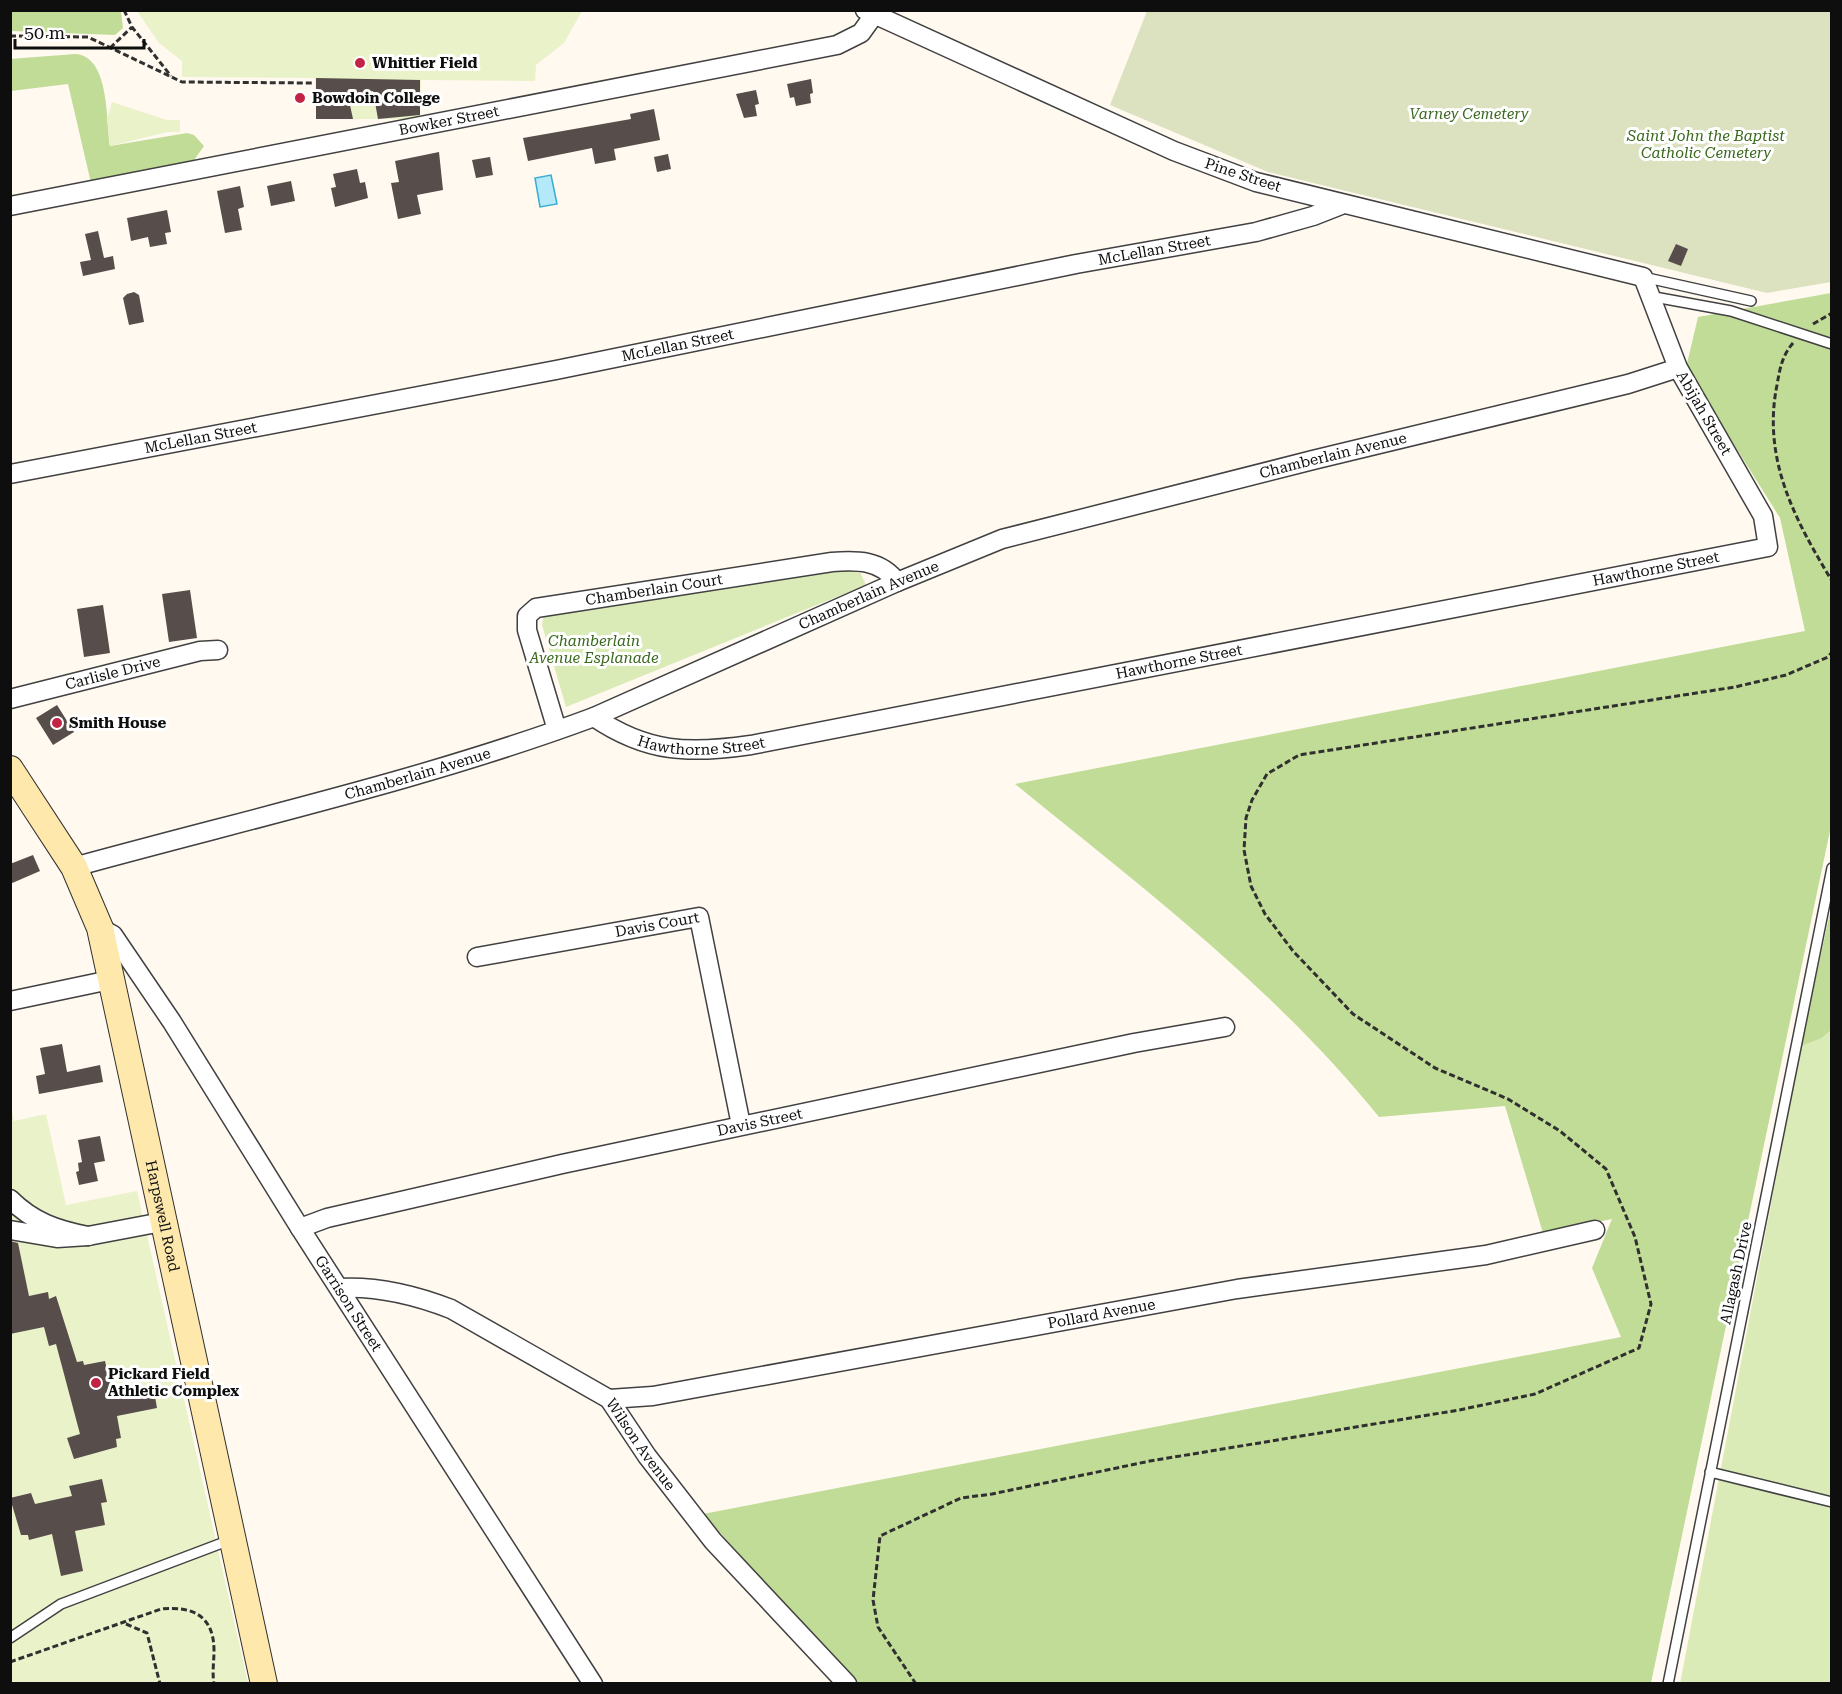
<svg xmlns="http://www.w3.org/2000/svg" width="1842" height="1694" font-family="'Roboto Serif',serif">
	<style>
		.green { fill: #dbebb8 }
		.forest { fill: #c1dc97 }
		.cemetery { fill: #dce2c0 }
		.pitch { fill: #eaf2ca }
		.water { fill: #b3e9f8; stroke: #38add1; stroke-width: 1.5 }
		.building { fill: #574d4a }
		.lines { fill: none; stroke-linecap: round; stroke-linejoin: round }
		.lane-casing { stroke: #414141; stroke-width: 12 }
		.street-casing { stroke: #414141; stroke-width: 21 }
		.secondary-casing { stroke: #303030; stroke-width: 28 }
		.path { stroke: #303030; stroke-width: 3; stroke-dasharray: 6 3; stroke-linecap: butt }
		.lane { stroke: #fff; stroke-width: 9 }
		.street { stroke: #fff; stroke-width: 18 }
		.secondary { stroke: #ffe8ab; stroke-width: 26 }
		.poi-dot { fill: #c22244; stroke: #fff; stroke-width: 2 }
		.labels { text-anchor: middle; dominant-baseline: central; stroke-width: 6; stroke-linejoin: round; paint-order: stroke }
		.poi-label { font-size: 15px; font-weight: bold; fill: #0e0e0e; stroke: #fff; text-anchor: start }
		.park-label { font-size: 15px; font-style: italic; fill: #39681c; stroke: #fff }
		.street-label { font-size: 15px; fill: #0e0e0e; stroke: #fff }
	</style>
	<rect width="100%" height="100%" fill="#fff9f0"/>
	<path class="green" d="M828,568l32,4 6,13 -300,122 -24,-82 2,-10z
		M1831,1030v653l-151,1 121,-638 21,-8z"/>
	<path class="forest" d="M11,10l110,1 2,17 -8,7 -104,-4z
		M75,54c35,2 31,66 35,92l77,-13 7,2 10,11 -12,17 -101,20 -23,-99 -57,7 -1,-32z
		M1831,293v533l-180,857h-794l-154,-169 918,-177 -29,-69 20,-49 -69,14 -38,-127 -126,11c-104,-129 -236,-229 -364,-333l790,-153 -25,-113 -94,-150 12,-51z
		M1831,908v122l-9,8 -21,8z"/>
	<path class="cemetery" d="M1147,11h684v271l-64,11 -499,-121 -158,-67z"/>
	<path class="pitch" d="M137,11h445l-18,32 -28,22 -1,16 -114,-1 -1,39h-104l-1,-41 -133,-1v-16l-23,-18z
		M112,102l55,18h13v12h-12l-58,14 -3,-27z
		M10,1101l4,20 32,-7 20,91 71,-14 111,492h-237z"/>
	<path class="water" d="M551,175l6,29 -17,3 -5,-29z"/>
	<path class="building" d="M316,78l104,2v35l-42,4 -5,-28 -25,5 5,23h-37z
		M811,79l2,14 -3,1 1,9 -15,3 -2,-9 -4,1 -3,-14z
		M756,90l3,14 -4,1 2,11 -13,2 -8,-24z
		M654,109l6,31 -46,9 2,11 -21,4 -3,-16 -64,13 -5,-23 108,-19 -1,-5z
		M439,152l4,38 -26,5 4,19 -23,5 -7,-36 8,-1 -4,-21z
		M668,154l3,15 -14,3 -3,-15z
		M490,157l3,18 -17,3 -4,-18z
		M357,169l3,14 5,-1 3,16 -33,9 -4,-19 5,-1 -3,-13z
		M291,181l4,20 -24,5 -4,-20z
		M240,186l4,21 -6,2 4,21 -17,3 -8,-42z
		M167,210l4,22 -6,1 2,11 -17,3 -2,-10 -17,4 -4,-23z
		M98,231l6,27 9,-2 2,13 -32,7 -3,-14 11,-2 -6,-26z
		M1676,244l12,5 -7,17 -13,-5z
		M134,292l5,3 5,27 -15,3 -6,-27 4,-4z
		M190,590l7,48 -28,4 -7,-48z
		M103,605l7,48 -26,4 -7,-48z
		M57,705l17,27 -21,13 -17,-27z
		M33,855l7,16 -30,13v-20z
		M62,1044l5,28 33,-7 3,17 -64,12 -3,-18 9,-2 -5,-26z
		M100,1136l5,25 -11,2 4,18 -19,4 -3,-13 3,-1 -1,-8 4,-1 -4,-22z
		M10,1241l8,2 11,53 19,-4 1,7 7,-3 21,66 6,-1 1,4 21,-4 7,32 41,-8 4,23 -40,8 4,22 -5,1 1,8 -43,12 -7,-21 13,-4 -24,-90 -7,2 -5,-19 -34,7z
		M102,1479l5,23 -6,1 4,22 -30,6 8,40 -22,5 -9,-42 -23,6 -1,-5h-7l-11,-37 21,-5 4,11 37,-8 -3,-10z"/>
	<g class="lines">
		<defs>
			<path id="lane" d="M1643,277l108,24
				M1649,296l82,15 101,33
				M1710,1472l122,30
				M10,1638l51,-34 169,-64
				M1668,1684l164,-816"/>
			<g id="street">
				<path id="s1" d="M10,206l827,-161 24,-12 13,-18"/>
				<path id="s2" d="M10,474l546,-104 520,-106 180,-32 57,-16 28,-11"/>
				<path id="s3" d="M10,699l190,-48 18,-1"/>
				<path id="s4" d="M594,717c53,36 95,37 157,28l1017,-198 -5,-31 -85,-148 -35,-91 -387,-95 -82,-31 -309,-141"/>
				<path id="s5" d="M557,730l-30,-100v-14l9,-8 296,-46c25,-2 49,-2 65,20"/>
				<path id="s6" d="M74,867c174,-48 350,-87 520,-150l303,-135 105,-43 311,-79 315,-76 50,-16"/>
				<path id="s7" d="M100,928l13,7 59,87 128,206 293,456"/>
				<path id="s8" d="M477,957l222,-40 42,208"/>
				<path d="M10,1001l100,-21"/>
				<path d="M10,1199c23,23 47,31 78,37l-31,2 -47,-8"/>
				<path id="s9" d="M300,1228l27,-10 235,-54 572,-121 91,-16"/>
				<path d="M88,1236l74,-14"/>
				<path id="s10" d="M340,1288c39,-2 75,7 111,21l158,90 38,57 66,85 134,143"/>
				<path id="s11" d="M609,1399l44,-3 584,-107 249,-34 109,-25"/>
			</g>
			<g id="secondary">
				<path id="s12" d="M10,769l64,98 26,61 164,756"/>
			</g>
		</defs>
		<use href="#lane" class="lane-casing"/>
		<use href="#street" class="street-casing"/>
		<use href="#secondary" class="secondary-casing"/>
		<path class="path" d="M124,10l8,17 39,49
			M10,36l78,1 94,45 130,1
			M110,48l22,-21
			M1813,324l19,-11
			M1793,343c-11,13 -13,25 -16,42 -15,74 18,135 55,196
			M126,1624l21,9 13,51
			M10,1662l151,-53c31,-3 53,6 53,42 0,11 -2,21 0,33
			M916,1684l-38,-57 -5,-27 7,-64 81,-38 31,-4 158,-33 309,-51 76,-16 104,-46 12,-44 -16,-67 -29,-68 -46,-38 -52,-32 -73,-31 -82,-54 -60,-63 -28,-37 -14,-28 -7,-36 2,-32 6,-18 15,-26 32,-19 436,-68 51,-12 42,-18 4,-5"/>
		<use href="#lane" class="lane"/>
		<use href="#street" class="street"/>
		<use href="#secondary" class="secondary"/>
	</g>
	<g class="poi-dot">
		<circle cx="360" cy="63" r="6"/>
		<circle cx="300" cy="98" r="6"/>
		<circle cx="57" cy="723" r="6"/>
		<circle cx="96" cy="1383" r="6"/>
	</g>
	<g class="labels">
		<g class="poi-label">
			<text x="372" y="63">Whittier Field</text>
			<text x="312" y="98">Bowdoin College</text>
			<text x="69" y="723">Smith House</text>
			<text x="108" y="1374">Pickard Field<tspan x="108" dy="17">Athletic Complex</tspan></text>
		</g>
		<g class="park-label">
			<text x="1469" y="114">Varney Cemetery</text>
			<text x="1706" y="136">Saint John the Baptist<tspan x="1706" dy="17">Catholic Cemetery</tspan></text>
			<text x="594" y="641">Chamberlain<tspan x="594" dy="17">Avenue Esplanade</tspan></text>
		</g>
		<g class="street-label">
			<text stroke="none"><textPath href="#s1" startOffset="447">Bowker Street</textPath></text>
			<text transform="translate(1243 175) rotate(18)">Pine Street</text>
			<text stroke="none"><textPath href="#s2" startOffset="1166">McLellan Street</textPath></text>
			<text stroke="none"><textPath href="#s2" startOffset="680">McLellan Street</textPath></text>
			<text transform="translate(1704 413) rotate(60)">Abijah Street</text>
			<text stroke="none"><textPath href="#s2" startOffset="194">McLellan Street</textPath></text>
			<text stroke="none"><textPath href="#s6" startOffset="1328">Chamberlain Avenue</textPath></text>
			<text stroke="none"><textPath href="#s4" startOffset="1086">Hawthorne Street</textPath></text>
			<text stroke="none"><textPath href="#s5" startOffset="250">Chamberlain Court</textPath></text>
			<text stroke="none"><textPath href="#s6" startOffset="842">Chamberlain Avenue</textPath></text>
			<text stroke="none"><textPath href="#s4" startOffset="600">Hawthorne Street</textPath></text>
			<text stroke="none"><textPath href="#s3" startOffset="106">Carlisle Drive</textPath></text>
			<text stroke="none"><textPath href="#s4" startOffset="114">Hawthorne Street</textPath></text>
			<text stroke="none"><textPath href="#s6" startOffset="356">Chamberlain Avenue</textPath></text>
			<text stroke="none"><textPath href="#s8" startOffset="183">Davis Court</textPath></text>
			<text stroke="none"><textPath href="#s9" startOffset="472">Davis Street</textPath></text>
			<text stroke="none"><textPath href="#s12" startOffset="478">Harpswell Road</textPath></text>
			<text transform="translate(1736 1273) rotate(-78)">Allagash Drive</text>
			<text stroke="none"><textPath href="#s7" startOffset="452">Garrison Street</textPath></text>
			<text stroke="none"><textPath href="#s11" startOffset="500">Pollard Avenue</textPath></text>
			<text stroke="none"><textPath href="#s10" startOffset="351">Wilson Avenue</textPath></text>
		</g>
	</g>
	<rect width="1842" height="1694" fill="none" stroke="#0e0e0e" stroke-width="24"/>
	<path d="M15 39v9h129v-9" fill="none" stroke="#0e0e0e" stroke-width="3"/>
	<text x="24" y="39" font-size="18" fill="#0e0e0e" stroke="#ffffff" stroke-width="4.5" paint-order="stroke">50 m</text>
</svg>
